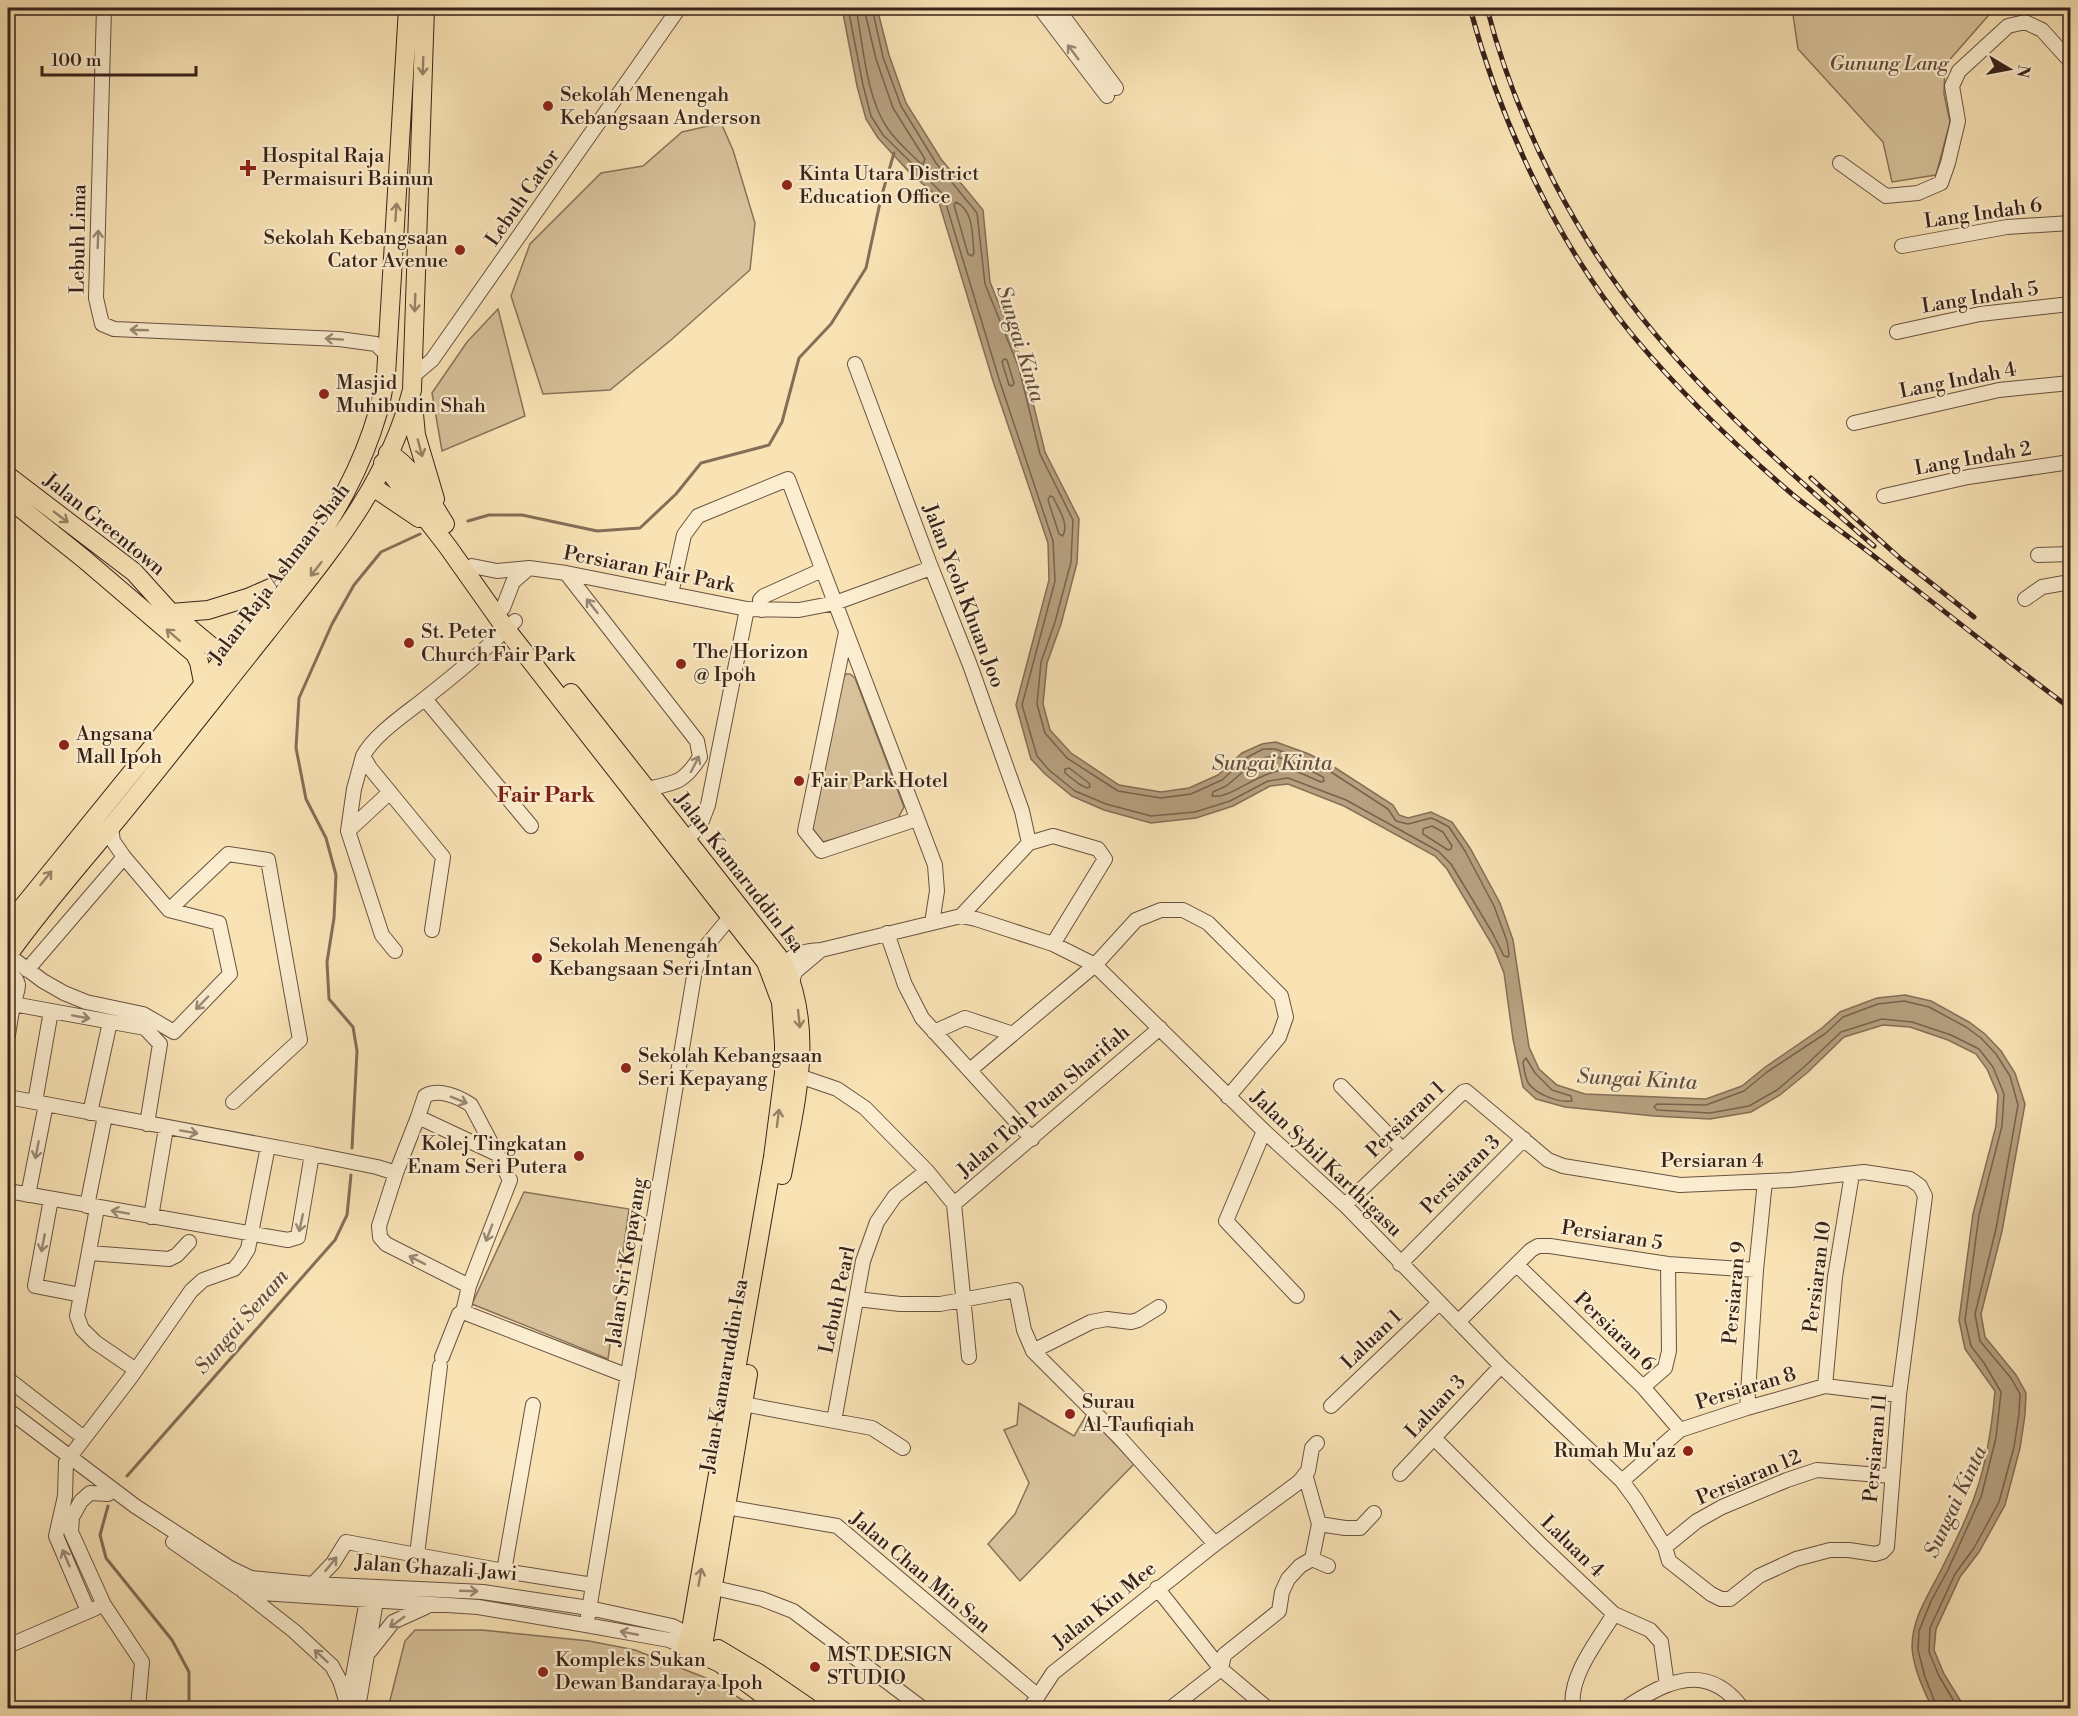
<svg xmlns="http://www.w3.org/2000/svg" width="2078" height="1716" font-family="'Libre Bodoni',serif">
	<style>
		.green { fill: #d8c29b; stroke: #88725a; stroke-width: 1.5 }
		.water { fill: #b7a180; stroke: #846e57; stroke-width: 1.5 }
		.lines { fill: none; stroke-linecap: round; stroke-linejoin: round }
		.shore { stroke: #78624d; stroke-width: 1.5 }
		.stream { stroke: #846e57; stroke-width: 3 }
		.minor-casing { stroke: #685241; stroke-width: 16 }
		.major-casing { stroke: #38221a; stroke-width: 20 }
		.minor { stroke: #fbedcf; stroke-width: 14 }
		.major { stroke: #f9e3b5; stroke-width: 18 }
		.rail-casing { stroke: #38221a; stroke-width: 5 }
		.rail { stroke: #fbedcf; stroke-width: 3; stroke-dasharray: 9; stroke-linecap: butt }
		.oneway { stroke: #9a8874 }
		.oneway2 { stroke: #988268 }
		.poi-dot { fill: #8f2418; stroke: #fbedcf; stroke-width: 2 }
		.labels { text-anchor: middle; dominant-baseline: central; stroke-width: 4.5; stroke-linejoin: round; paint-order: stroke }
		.park-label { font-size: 20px; font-style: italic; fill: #604a3a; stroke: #fbedcf }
		.poi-label { font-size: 20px; fill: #38221a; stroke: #fbedcf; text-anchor: start }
		.street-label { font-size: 20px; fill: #38221a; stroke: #fbedcf }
		.water-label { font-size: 21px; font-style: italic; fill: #644e3e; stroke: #fbedcf }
		.quarter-label { font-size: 22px; font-weight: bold; fill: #7a1f14; stroke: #fbedcf }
	</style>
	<rect width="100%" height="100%" fill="#f9e3b5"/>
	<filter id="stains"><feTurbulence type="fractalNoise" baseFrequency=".00333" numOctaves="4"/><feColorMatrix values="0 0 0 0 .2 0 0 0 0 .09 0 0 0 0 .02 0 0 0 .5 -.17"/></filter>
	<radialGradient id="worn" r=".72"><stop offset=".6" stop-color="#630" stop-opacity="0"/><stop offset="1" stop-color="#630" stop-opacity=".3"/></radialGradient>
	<path class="green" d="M1792,8h203l-50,57 -1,29 6,28 -14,53 -44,7 -9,-40 -85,-93z
		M721,123l12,27 22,73 -5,47 -79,70 -61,50 -67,4 -32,-98 19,-52 71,-71 42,-7 39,-34z
		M498,309l27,107 -83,35 -10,-58 35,-51z
		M846,674h4l5,4 49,129 -7,13 -74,22 -11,-14 30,-149z
		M524,1192l105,17 -21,150 -136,-55z
		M1019,1403l55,33 13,-22 47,50 -114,117 -32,-37 27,-30 14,-31 -25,-53 13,-5z
		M415,1630h67l107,11 46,9 71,28 50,30h-368l17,-67z"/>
	<path class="water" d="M842,8h35l12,47 17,48 35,56 42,51 7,72 34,84 21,86 34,67 -2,44 -16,61 -14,39 -4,41 7,26 21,23 48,32 42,7 28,-4 29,-13 24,-22 20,-9 14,-2 33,12 25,13 59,38 6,10 9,3 23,-6 21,10 18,26 30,55 13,37 16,107 10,22 18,16 28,9 121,5 36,-13 22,-18 58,-40 18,-16 37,-14 28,-3 26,6 38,21 16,12 16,17 14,22 10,31 -23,127 -21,83 4,23 31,38 10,18 -1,22 -5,33 -15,57 -26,47 -19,25 -24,52 -2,21 10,24 21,34h-33c-8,-18 -19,-40 -20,-61 0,-30 18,-54 31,-81 11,-22 24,-47 32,-71 12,-33 17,-69 20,-104l-30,-42 -6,-29 14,-106 23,-88 2,-31 -11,-26 -11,-15 -28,-14 -38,-13 -27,-2 -39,12 -36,35 -28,23 -29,17 -41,7 -56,-3 -89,-9 -29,-8 -13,-12 -10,-48 -9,-66 -10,-25 -47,-79 -12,-13 -91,-50 -56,-22 -18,2 -37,20 -37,12 -45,5 -47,-13 -32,-14 -27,-22 -14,-15 -15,-54 33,-125 -1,-37 -55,-162 -56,-185 -27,-23 -32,-35 -12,-19 -9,-33z"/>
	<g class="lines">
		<path class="shore" d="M848,8l15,77 8,31 12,19 60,59 56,185 54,162 2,40 -33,124 15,51 12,14 26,21 31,13 45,12 44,-4 35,-11 38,-20 20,-3 58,22 92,51 13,13 41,68 12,24 4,1 1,-3 -2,-13 -13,-35 -29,-55 -16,-24 -13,-7 -5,-2 -23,6 -12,-3 -8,-12 -57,-37 -24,-12 -32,-11h-12l-17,9 -24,22 -31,14 -30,4 -43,-7 -51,-33 -22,-25 -8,-29 4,-42 14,-40 16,-60 2,-42 -33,-66 -21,-86 -34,-84 -8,-71 -41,-50 -35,-57 -18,-49 -11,-49
			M856,8c7,36 10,90 32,121 8,12 21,23 32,34l3,1 2,-5 -32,-51 -17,-49 -12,-51
			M956,202c18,9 16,32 18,51l-2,3 -4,-2 -14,-49z
			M1004,359l3,1 7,23 -2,3 -3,-1 -7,-23z
			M1050,496l3,1c6,13 16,26 10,39l-4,-2 -11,-34z
			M1275,756l29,11 19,10 1,4 -3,1c-10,-4 -22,-11 -32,-12 -29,-1 -58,30 -77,26l1,-4c4,-2 9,-4 13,-6 17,-12 27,-29 49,-30z
			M1069,768l20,15 1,4 -3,1 -8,-4 -14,-11v-4z
			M1432,826l11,6 9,14 -1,3 -3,1 -25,-16v-5z
			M1526,1058l9,15 17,17 19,6 1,5c-12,2 -35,-6 -43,-17 -4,-5 -5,-15 -6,-22z
			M1937,1708l-12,-31 -7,-27 1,-19 12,-30 17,-31 33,-73 15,-59 5,-46 -17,-29 -13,-17 -6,-26 14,-105 23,-89 2,-32 -11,-27 -14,-18 -28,-14 -39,-13 -30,-3 -41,13 -37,35 -27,23 -28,16 -39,7 -53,-3 -3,-3 3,-3 49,1 38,-14 23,-19 59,-39 17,-16 35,-13 26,-3 25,6 37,20 15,11 15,16 14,22 8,29 -22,124 -21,85 5,27 31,37 9,16 -1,20 -5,33 -15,55 -25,46 -19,26 -25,54 -1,24 10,24 19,32"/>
		<path class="stream" d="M468,521l21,-6h33l75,16 43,-3 36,-34 25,-31 68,-18 13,-23 17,-64 32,-34 35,-56 15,-70 13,-45
			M352,1148l5,-97 -4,-24 -24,-28 -2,-37 7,-44 2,-43 -10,-37 -20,-39 -10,-51 3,-50 33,-74 22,-39 27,-33 39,-18
			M127,1476l208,-236 12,-25 4,-40
			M108,1506l-8,29 6,23 66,82 17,32v36"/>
		<defs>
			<path id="minor" d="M104,8l-8,290 6,26 12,5 225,10 37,5 11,11
				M1040,8l67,88
				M1057,8l59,80
				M1840,163l46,33 32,-3 23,-10 7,-20 10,-42 -6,-35 7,-15 49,-45 17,-4 17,8 28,31
				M1902,246l105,-19 63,-4
				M1897,332l83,-18 90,-10
				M855,364l74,198 41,103 52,146 7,32
				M413,376l19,-16 247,-352
				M1854,423l145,-33 71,-7
				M1884,496l84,-19 102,-15
				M2038,555l32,-1
				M472,566l25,5 32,-3 37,5 181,36 52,1 36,-7 96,-35
				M566,573l131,168 3,16c-16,26 -25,26 -54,32
				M671,594l13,-59 14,-19 90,-37 147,386 2,26 -5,32
				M2025,599l17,-12 28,-5
				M503,608l10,-26 16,-14
				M762,610l-2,-10 4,-4 58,-26
				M846,632l-41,199 16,20 96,-32
				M425,699l106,127
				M363,756l-9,33 -6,42 34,104 13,16
				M348,831l42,-39
				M686,840l14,-14 8,-21 39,-196
				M169,910l59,-56 40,6 32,180 -67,62
				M961,916l68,-73 24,-7 45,13 7,10 -52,85
				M432,930l11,-73 -73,-89 -7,-12c11,-21 41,-41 60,-56 32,-25 63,-51 92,-79
				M887,933l18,52 17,33 110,121
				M8,955l35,26 21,12 22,9 57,12 31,18 56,-58 -11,-51 -50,-13 -45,-53 -11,-16 -2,-13
				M784,964c11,-11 21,-13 37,-14l140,-34 15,3 77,25 42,21 169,166 81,74 156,161 121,115 14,19 29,47 4,14 42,33 10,5h9l29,-23 37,-17 34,-9h19l26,4 7,-2 5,-5 12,-152 26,-199 -5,-10 -10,-7 -46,-7 -73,8 -111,5 -117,-19 -15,-6 -82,-69 -3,1 -118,113
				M27,970l97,-113
				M8,971c15,12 10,17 5,33
				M792,982l3,-10 26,-22
				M934,1032l31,-14 48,16
				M8,1035l5,-31 132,24 15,16 -13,80
				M970,1070l125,-105 41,-45 25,-10h22l25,13 73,73 5,21 -7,20 -51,60
				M799,1076l38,13 28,19 62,63 27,33 15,153
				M1341,1086l62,64
				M8,1097l304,57 -14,83 -10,3 -280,-49
				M35,1102l16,-91
				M90,1113l20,-91
				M418,1117l7,-21c14,-8 34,1 46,9l26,49
				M1264,1131l-38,90 71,75
				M312,1154l65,13 19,6
				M28,1195l18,-91
				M51,1199l-16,87 46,9
				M954,1204l206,-176
				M87,1206l18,-90
				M97,1208l-20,108 5,13 13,13 41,28
				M151,1217l15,-89
				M89,1253l80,6 8,-4 12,-13
				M1400,1264l124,-125
				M1517,1265l126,122 37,43
				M857,1299l43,5h40l76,-14 8,40 9,21 87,87 95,106
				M463,1312l6,-26 41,-106 -13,-26 -79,-37 -22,56 -17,53 1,11 6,7 83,42
				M1458,1322l73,-72 7,-4h12l118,18 88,6
				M1033,1351l58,-29 16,-3 24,3 7,-2 21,-13
				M442,1357l17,-43 4,-2 165,64
				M8,1379l76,59
				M1825,1386l10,-109 17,-103
				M1643,1387l22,-19 4,-17 -1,-87
				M743,1404l129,24 31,20
				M1331,1406l108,-103
				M1747,1408l9,-138 9,-89
				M8,1410l127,96 95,62 21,10 62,6 170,8 106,16 83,18 18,9
				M834,1421l29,-160 14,-39 18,-26 32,-25
				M1434,1438l105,105 75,71 36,16 11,12 6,43
				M66,1462l65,-85 60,-86 12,-11 31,-11 6,-7 8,-13 20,-103
				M66,1462l-1,34 -9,40 32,75
				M1305,1474l14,50 -7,35
				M1400,1474l101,-108
				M1622,1481l58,-51 67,-22 78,-22 74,9
				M108,1494l-18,-1 -9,8 -9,16 -1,15 33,73 38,57 -4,46
				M726,1507l111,19 201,170
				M1319,1524l26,4h15l14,-15
				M173,1542l66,46 22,5 217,14 108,18 83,15 16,7
				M1665,1547l32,-26 25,-14 65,-27 30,-10 75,6
				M417,1555l23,-189
				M504,1571l29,-166
				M313,1584l20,-21 13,-21 158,29 89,14
				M715,1588l47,11 31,12 129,97
				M1157,1588l64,81 46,39
				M243,1591l51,40 38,35 8,15 8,26
				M588,1616l107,-646 7,-19 29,-35
				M8,1646l88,-38
				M370,1651l23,-29 33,-15
				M348,1703l19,-103
				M358,1708l18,-107
				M1030,1708l23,-35 162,-129 84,-62 9,-11 4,-23 5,-5
				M1171,1708l50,-39 3,-14 55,-44 3,-19 6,-13 12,-13 12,-7 16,7
				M1573,1708c-5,-31 25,-68 41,-94
				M1626,1708c10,-8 20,-13 32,-19 34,-16 61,-12 84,19"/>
			<path id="major" d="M413,404l3,31 19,64
				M388,453c26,14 42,48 57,71
				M383,463l65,84 58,82 260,333 15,40 3,42v29l-11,84 -83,478 -5,12 35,16 61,45
				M8,476l126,96 37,41 53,44
				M373,487l46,31
				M8,498l76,61 111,95 4,8 4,20
				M171,613l37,-3 42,-13 32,-14
				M571,693l213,271c31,70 11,139 -2,211
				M8,925l293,-361c33,-48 61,-96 77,-152 4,-12 5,-25 8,-37l22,-367
				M8,955c31,-44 67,-85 102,-127 53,-64 104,-130 156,-195 61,-78 121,-146 146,-243l13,-382
				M718,1649l40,24 51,35
				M700,1653l4,-13 44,-266"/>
		</defs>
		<use href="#minor" class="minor-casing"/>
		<use href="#major" class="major-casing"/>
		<use href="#minor" class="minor"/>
		<use href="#major" class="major"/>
		<defs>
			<path id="rail" d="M1470,8c31,116 87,236 164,329 47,56 102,109 158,157 27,22 56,42 83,63 65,51 129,102 195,151
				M1487,8c30,117 91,235 169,327 65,77 142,145 218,211
				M1811,478l91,82 72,57"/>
		</defs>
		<use href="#rail" class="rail-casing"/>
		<use href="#rail" class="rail"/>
	</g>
	<defs><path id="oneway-shaft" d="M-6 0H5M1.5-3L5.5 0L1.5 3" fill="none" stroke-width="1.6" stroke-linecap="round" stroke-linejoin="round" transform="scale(1.5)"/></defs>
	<g class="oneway">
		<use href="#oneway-shaft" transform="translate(1073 52) rotate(-127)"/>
		<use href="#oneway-shaft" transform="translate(98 239) rotate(-88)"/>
		<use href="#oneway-shaft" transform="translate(139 330) rotate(-178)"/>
		<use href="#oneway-shaft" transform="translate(334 339) rotate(-176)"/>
		<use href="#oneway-shaft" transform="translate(592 606) rotate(-128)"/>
		<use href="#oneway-shaft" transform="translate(695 764) rotate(-63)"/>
		<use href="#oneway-shaft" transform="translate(202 1003) rotate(134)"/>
		<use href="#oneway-shaft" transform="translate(81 1017) rotate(10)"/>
		<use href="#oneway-shaft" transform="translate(459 1100) rotate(22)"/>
		<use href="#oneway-shaft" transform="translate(189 1132) rotate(10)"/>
		<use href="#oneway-shaft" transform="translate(37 1150) rotate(101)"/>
		<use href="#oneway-shaft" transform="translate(120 1212) rotate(-170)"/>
		<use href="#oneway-shaft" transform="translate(301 1223) rotate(102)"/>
		<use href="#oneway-shaft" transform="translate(489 1233) rotate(111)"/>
		<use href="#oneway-shaft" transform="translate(43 1243) rotate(101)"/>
		<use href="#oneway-shaft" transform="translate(417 1260) rotate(-153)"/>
		<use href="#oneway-shaft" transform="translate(66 1558) rotate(-113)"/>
		<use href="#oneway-shaft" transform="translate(331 1564) rotate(-51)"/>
		<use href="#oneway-shaft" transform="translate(469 1591) rotate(2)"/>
		<use href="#oneway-shaft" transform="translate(397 1622) rotate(144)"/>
		<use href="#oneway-shaft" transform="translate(629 1633) rotate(-169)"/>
		<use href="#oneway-shaft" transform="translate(321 1656) rotate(-137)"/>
	</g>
	<g class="oneway2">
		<use href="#oneway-shaft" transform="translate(423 66) rotate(92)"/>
		<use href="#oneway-shaft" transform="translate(396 212) rotate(-86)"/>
		<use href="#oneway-shaft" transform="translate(415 303) rotate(92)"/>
		<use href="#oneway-shaft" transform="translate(420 448) rotate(75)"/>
		<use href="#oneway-shaft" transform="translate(61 517) rotate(37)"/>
		<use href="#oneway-shaft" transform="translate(316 569) rotate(128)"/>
		<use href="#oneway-shaft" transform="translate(173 635) rotate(-139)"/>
		<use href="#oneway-shaft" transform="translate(46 878) rotate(-51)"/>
		<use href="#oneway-shaft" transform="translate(799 1019) rotate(84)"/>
		<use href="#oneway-shaft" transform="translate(778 1118) rotate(-83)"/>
		<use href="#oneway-shaft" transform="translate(700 1577) rotate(-80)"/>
	</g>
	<g class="poi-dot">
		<circle cx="548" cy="106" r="6"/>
		<path d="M245 159h6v6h6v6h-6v6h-6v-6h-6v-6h6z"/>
		<circle cx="787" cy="185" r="6"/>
		<circle cx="460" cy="250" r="6"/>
		<circle cx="324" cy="394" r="6"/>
		<circle cx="409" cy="643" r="6"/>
		<circle cx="681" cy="664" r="6"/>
		<circle cx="64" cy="745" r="6"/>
		<circle cx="799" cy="781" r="6"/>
		<circle cx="537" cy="958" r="6"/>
		<circle cx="626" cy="1068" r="6"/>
		<circle cx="579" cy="1156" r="6"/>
		<circle cx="1070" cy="1414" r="6"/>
		<circle cx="1688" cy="1451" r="6"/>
		<circle cx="815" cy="1667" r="6"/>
		<circle cx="543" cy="1672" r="6"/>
	</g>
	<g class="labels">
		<g class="park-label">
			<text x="1889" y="64">Gunung Lang</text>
		</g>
		<g class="poi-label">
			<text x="560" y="95">Sekolah Menengah<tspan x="560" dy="23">Kebangsaan Anderson</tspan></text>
			<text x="262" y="156">Hospital Raja<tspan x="262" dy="23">Permaisuri Bainun</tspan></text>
			<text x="799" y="174">Kinta Utara District<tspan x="799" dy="23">Education Office</tspan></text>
			<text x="448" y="238" text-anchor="end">Sekolah Kebangsaan<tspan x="448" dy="23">Cator Avenue</tspan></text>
			<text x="336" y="383">Masjid<tspan x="336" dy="23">Muhibudin Shah</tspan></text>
			<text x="421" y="632">St. Peter<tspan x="421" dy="23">Church Fair Park</tspan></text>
			<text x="693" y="652">The Horizon<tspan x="693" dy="23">@ Ipoh</tspan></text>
			<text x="76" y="734">Angsana<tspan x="76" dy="23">Mall Ipoh</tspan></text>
			<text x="811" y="781">Fair Park Hotel</text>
			<text x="549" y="946">Sekolah Menengah<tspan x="549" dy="23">Kebangsaan Seri Intan</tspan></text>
			<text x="638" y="1056">Sekolah Kebangsaan<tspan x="638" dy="23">Seri Kepayang</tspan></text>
			<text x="567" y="1144" text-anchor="end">Kolej Tingkatan<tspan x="567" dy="23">Enam Seri Putera</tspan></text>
			<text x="1082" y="1402">Surau<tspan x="1082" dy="23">Al-Taufiqiah</tspan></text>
			<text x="1676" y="1451" text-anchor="end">Rumah Mu'az</text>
			<text x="827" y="1655">MST DESIGN<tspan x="827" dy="23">STUDIO</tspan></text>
			<text x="555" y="1660">Kompleks Sukan<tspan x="555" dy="23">Dewan Bandaraya Ipoh</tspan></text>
		</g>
		<g class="street-label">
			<text transform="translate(523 198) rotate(-55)">Lebuh Cator</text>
			<text transform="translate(1983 214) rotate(-8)">Lang Indah 6</text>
			<text transform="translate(79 239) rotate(-89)">Lebuh Lima</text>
			<text transform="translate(1980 298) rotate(-9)">Lang Indah 5</text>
			<text transform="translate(1958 381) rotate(-11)">Lang Indah 4</text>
			<text transform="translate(1973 459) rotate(-10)">Lang Indah 2</text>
			<text transform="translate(104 525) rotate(39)">Jalan Greentown</text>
			<text transform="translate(649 570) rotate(11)">Persiaran Fair Park</text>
			<text transform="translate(280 574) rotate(-53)">Jalan Raja Ashman Shah</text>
			<text transform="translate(963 596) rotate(69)">Jalan Yeoh Khuan Joo</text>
			<text transform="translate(739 873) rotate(52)">Jalan Kamaruddin Isa</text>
			<text transform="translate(1044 1102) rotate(-41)">Jalan Toh Puan Sharifah</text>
			<text transform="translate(1406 1120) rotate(-44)">Persiaran 1</text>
			<text x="1712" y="1161">Persiaran 4</text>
			<text transform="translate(1326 1164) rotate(44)">Jalan Sybil Karthigasu</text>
			<text transform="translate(1461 1175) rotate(-45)">Persiaran 3</text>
			<text transform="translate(1612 1236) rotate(9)">Persiaran 5</text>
			<text transform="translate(627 1262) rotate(-81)">Jalan Sri Kepayang</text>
			<text transform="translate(1818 1277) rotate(-83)">Persiaran 10</text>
			<text transform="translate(1735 1293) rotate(-85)">Persiaran 9</text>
			<text transform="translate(838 1300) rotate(-78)">Lebuh Pearl</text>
			<text transform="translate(1614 1332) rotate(44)">Persiaran 6</text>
			<text transform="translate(1372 1340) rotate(-44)">Laluan 1</text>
			<text transform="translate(725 1376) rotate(-80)">Jalan Kamaruddin Isa</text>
			<text transform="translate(1746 1389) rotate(-17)">Persiaran 8</text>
			<text transform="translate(1436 1407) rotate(-47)">Laluan 3</text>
			<text transform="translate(1876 1448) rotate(-85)">Persiaran 11</text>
			<text transform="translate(1749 1478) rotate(-23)">Persiaran 12</text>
			<text transform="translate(1572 1547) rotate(44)">Laluan 4</text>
			<text transform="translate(436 1569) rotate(4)">Jalan Ghazali Jawi</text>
			<text transform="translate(920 1573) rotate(40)">Jalan Chan Min San</text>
			<text transform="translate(1105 1606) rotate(-39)">Jalan Kin Mee</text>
		</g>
		<g class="water-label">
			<text transform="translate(1020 344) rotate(73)">Sungai Kinta</text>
			<text x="1272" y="764">Sungai Kinta</text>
			<text transform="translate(1637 1080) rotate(3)">Sungai Kinta</text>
			<text transform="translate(242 1322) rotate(-49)">Sungai Senam</text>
			<text transform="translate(1956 1502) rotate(-65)">Sungai Kinta</text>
		</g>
		<g class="quarter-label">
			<text x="546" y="795">Fair Park</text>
		</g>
	</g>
	<rect width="2078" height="1716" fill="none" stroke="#f9e3b5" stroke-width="30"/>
	<rect x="9" y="9" width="2060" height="1698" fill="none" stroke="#38221a" stroke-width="3"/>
	<rect x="15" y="15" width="2048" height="1686" fill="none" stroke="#38221a" stroke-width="1.5"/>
	<g transform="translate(2009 69) rotate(100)" stroke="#fbedcf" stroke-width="4.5" paint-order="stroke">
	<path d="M0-4.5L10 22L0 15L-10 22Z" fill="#38221a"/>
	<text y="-9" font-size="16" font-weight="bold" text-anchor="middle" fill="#38221a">N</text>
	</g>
	<path d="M42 66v9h154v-9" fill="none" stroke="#38221a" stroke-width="3"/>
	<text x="51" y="66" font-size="18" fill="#38221a" stroke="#fbedcf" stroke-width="4.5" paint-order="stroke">100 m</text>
	<rect width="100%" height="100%" filter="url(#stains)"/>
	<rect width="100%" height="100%" fill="url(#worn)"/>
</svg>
